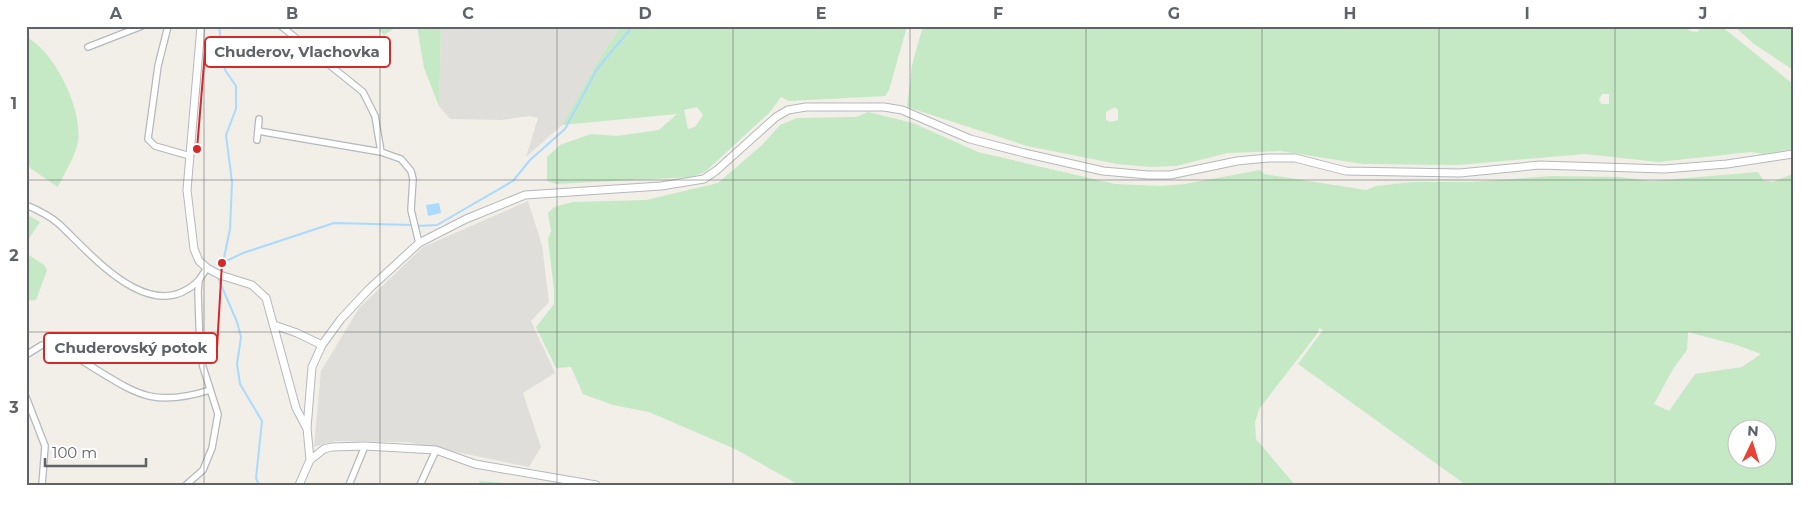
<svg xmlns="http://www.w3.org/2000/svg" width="1819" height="511" font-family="Montserrat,sans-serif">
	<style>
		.industrial { fill: #e0deda }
		.green { fill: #c5e8c5; fill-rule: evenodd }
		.water { fill: #aadaff }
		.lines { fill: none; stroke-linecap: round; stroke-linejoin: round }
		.stream { stroke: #aadaff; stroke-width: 2 }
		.minor-casing { stroke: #b5b8bc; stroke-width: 8 }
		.tertiary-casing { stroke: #b5b8bc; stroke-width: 9 }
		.minor { stroke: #fff; stroke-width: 5.5 }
		.tertiary { stroke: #fff; stroke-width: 7 }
		.grid { fill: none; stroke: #5f6368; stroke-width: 1; stroke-opacity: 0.55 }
		.leader { fill: none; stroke: #d62828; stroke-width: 2 }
		.callout-dot { fill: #d62828; stroke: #fff; stroke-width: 2 }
		.callout { fill: #fff; stroke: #d62828; stroke-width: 2 }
		.callout-label { font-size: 15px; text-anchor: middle; font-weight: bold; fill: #5f6368 }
		.neatline { fill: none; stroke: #5f6368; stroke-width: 2 }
		.grid-label { font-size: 16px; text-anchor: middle; font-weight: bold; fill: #5f6368 }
	</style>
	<rect width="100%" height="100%" fill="#f1efe8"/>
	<path class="industrial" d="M441,26h180l-18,27 -41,72 -36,32 12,-39 -9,-2 -28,4 -51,-1 -11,-13z
		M528,201l14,44 7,57 -18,19 24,52 -32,20 18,54 -12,20 -122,-25 -71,-1 -22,6 7,-76 38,-63 64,-61z"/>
	<path class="green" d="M374,26h24l-14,9z
		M417,26h24l-2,80 -15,-38z
		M621,26h286l-18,64 -4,6 -96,5 -8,-4 -12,16 -64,59 -14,5 -135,7 -9,-3v-24l13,-12 31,-11 26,2 42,-6 18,-16 -115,11 41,-72zM697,107l6,8 -8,12 -7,2 -4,-19z
		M923,26h762l5,5 7,1 6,-6h18l72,58v65l-30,5 -12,-2 -93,10 -73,-8 -128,11 -94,-1 -83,-13 -52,2 -52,13 -25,1 -34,-3 -90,-18 -120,-39 5,-42zM1602,94h7v10h-8l-2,-5zM1115,107l3,3v10l-7,2 -5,-2v-8z
		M1734,26h59v44l-39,-26z
		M26,37c28,13 57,73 52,104 -2,15 -14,32 -20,46l-28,-19 -4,-15z
		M868,112l45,11 65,29 137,32 46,2 24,-2 75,-14 4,4 102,16 10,-4 37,-4h59l79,-6 68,1 33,4 106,-9 5,8 9,2 21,-8v311h-327l-168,-121 25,-34 -4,-2 -2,6 -58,75 -4,13 1,17 39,46h-496l-64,-36 -86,-37 -36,-7 -30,-11 -12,-27 -15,1 -20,-41 18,-23v-14l-6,-51 3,-8 -3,-18 6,-6 19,-5 73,-2 72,-17 44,-38 18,-20 17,-7 59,-1zM1688,332l49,13 24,9 -19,13 -47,7 -26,37 -15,-7 19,-35 14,-19zM1736,428h30v30h-30z
		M26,214l14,8 -14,21z
		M26,253l18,12 3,5 -11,30 -10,1z
		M480,481l49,4h1h-52z"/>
	<path class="water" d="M439,203l2,10 -13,3 -2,-11z"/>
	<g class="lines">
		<path class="stream" d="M219,26l6,44 11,16v23l-10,26 6,47 -2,47 -9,43
			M417,226l20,-1 76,-44 17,-21 35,-31 32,-60 36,-43
			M222,263l21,-10 91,-30 78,2
			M220,276l-1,4 18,42 4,15 -4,27 3,20 22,37 -6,57 3,7"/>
		<defs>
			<path id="minor" d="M168,26l-10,40 -10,73 7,7 35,10
				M281,26l82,66 12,24 6,36
				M88,47l54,-21
				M258,131l123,21 20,7 10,12 2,8 -2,31 8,33
				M257,140l2,-21
				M26,205c12,5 24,11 33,19 34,32 93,104 140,56
				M26,355l16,-10c17,1 28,9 42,17 50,30 66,47 126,28
				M26,397l19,49 -3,39
				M186,485l17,-15 9,-22 6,-34 -15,-47 -3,-16 -2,-59 1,-12 8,-12
				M349,485l16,-39
				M420,485l16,-35"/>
			<path id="tertiary" d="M201,26l-14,164 7,59 5,12 8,7 13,7 32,10 14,13 30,110 11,21
				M274,325l23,8 25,12
				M310,460l-3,-32 5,-61 10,-22 19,-26 28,-30 50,-46 47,-24 59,-24 136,-9 43,-7 13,-9 59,-53 12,-7 18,-3h78l18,3 68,29 54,14 79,18 45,4h22l67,-14 31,-3h27l51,13 114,2 80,-8 124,4 63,-5 66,-10
				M299,485l11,-25 14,-11 8,-2 33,-1 71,4 39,14 121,21"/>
		</defs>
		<use href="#minor" class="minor-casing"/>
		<use href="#tertiary" class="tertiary-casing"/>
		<use href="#minor" class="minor"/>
		<use href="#tertiary" class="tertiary"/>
	</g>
	<path class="grid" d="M204,26v459M380,26v459M557,26v459M733,26v459M910,26v459M1086,26v459M1262,26v459M1439,26v459M1615,26v459M26,180h1767M26,332h1767"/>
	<path class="leader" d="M197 149L205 52M222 263L217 348"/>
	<g class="callout-dot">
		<circle cx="197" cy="149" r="5"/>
		<circle cx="222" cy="263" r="5"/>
	</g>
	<g class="callout">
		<rect x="205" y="37" width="185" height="30" rx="5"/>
		<rect x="44" y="333" width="173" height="30" rx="5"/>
	</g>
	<g class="callout-label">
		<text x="297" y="57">Chuderov, Vlachovka</text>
		<text x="131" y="353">Chuderovský potok</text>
	</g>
	<rect width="1819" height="511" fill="none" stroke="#ffffff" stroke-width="55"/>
	<g transform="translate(1752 444) rotate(4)"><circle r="24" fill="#ffffff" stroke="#bfc1c3"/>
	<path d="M0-4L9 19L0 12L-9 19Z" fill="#ea4335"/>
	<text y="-8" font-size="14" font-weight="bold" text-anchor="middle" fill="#5f6368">N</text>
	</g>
	<path d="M45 458v8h101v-8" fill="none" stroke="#5f6368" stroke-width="2.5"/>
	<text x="52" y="458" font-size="15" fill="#5f6368" stroke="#ffffff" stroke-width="4" paint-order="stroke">100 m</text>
	<rect x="28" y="28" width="1764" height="456" class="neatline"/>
	<g class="grid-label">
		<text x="116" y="19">A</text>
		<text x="292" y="19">B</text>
		<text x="468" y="19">C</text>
		<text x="645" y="19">D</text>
		<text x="821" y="19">E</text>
		<text x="998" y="19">F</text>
		<text x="1174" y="19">G</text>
		<text x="1350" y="19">H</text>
		<text x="1527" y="19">I</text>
		<text x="1703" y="19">J</text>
		<text x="14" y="109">1</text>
		<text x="14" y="261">2</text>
		<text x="14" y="413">3</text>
	</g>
</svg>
